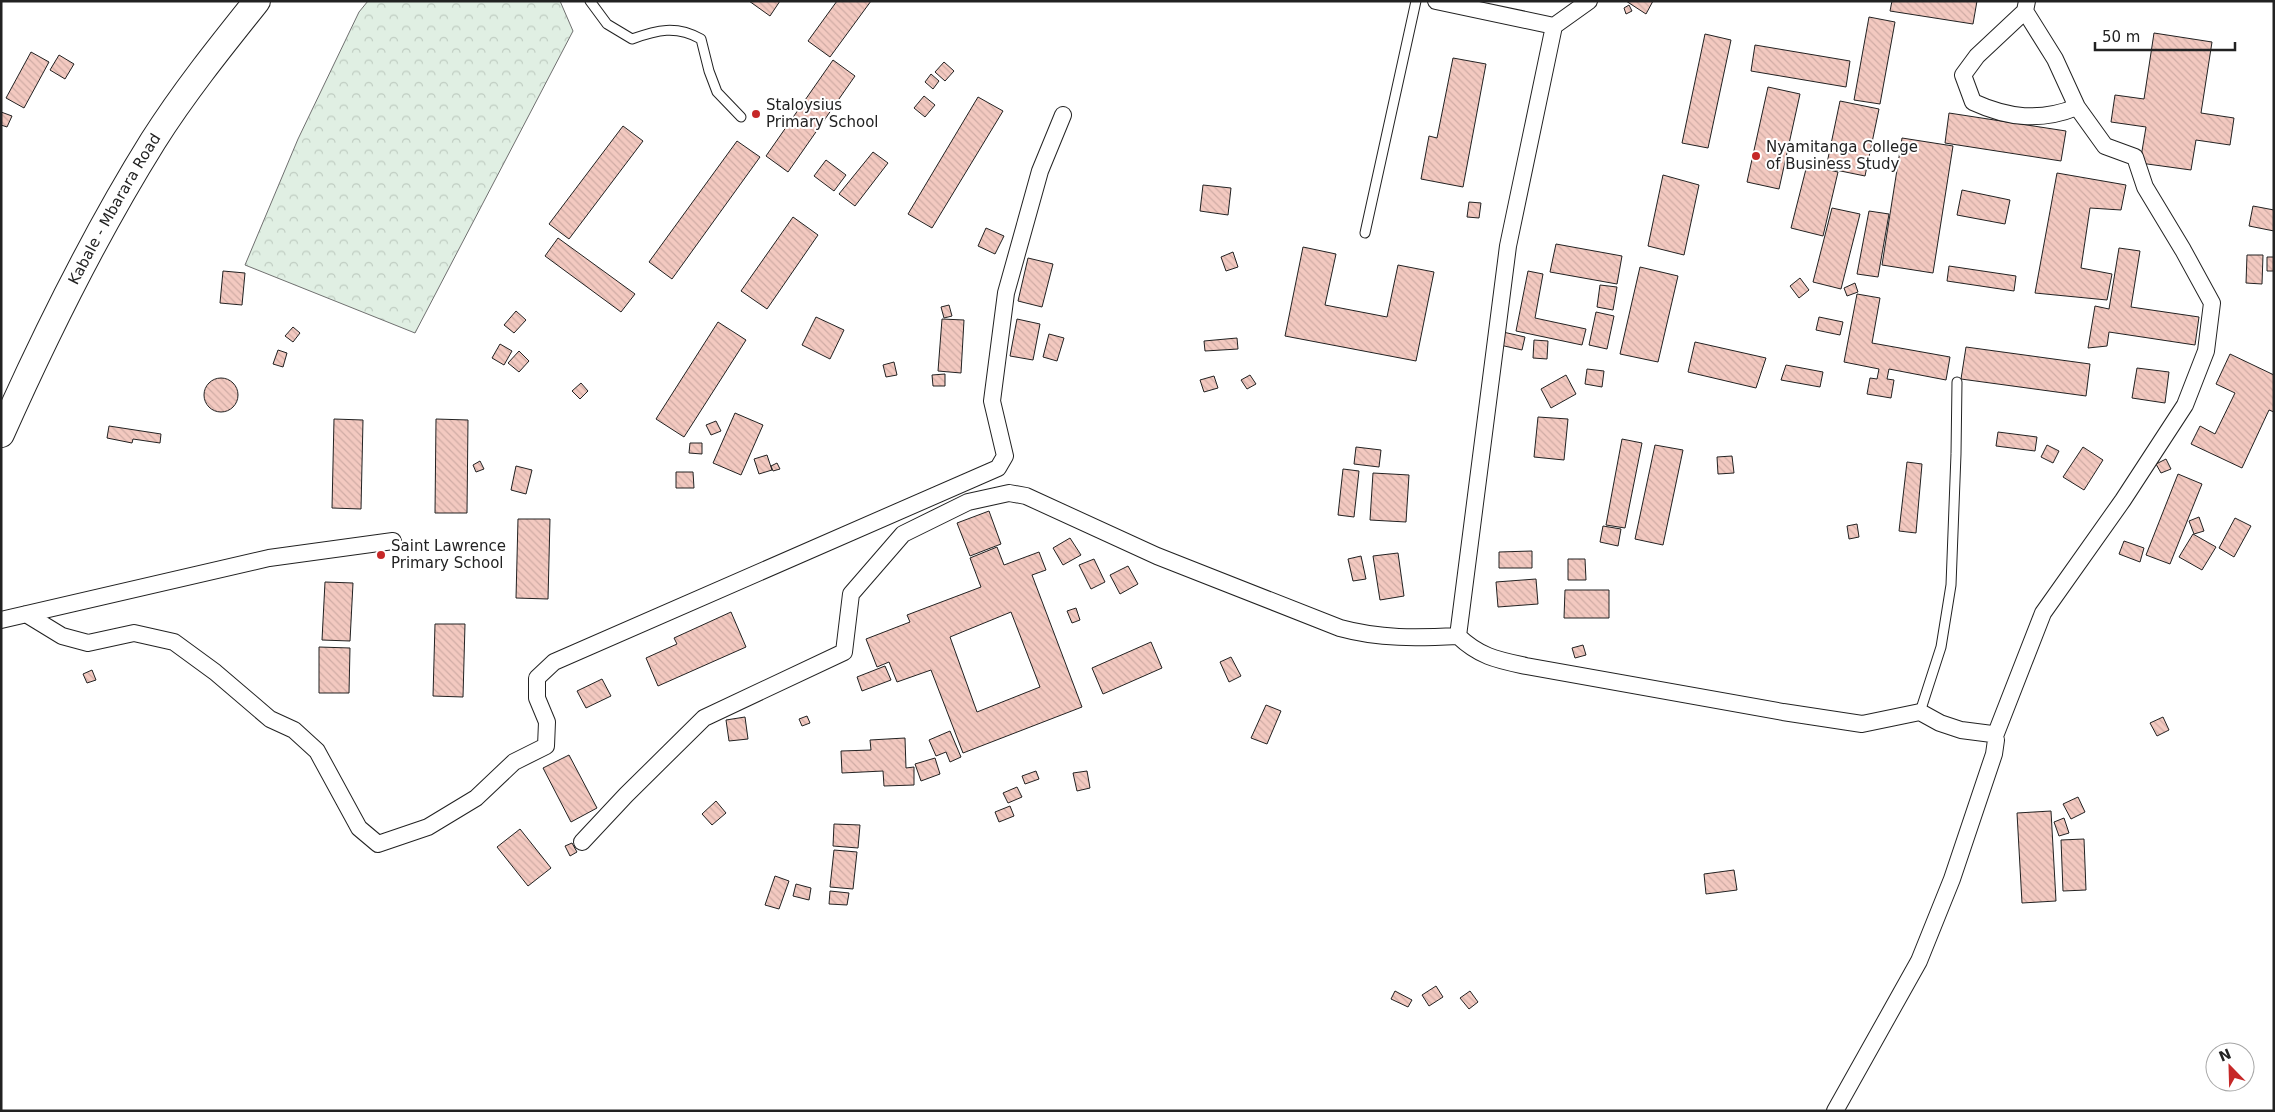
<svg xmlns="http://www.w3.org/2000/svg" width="2275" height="1112" font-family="'DejaVu Sans',sans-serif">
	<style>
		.park { fill: url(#park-crowns); stroke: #6f6f6f }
		.building { fill: url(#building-back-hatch); stroke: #222; fill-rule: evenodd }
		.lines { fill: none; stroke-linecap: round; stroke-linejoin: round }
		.service-casing { stroke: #222; stroke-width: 11 }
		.minor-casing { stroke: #222; stroke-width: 18 }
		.primary-casing { stroke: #222; stroke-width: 28 }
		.service { stroke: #fff; stroke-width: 9 }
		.minor { stroke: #fff; stroke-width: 16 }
		.primary { stroke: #fff; stroke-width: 26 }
		.poi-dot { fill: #c62828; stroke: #fff; stroke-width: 2 }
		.labels { text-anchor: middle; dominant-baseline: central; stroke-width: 4; stroke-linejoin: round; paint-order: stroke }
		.poi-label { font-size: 15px; fill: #222; stroke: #fff; text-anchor: start }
		.street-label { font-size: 15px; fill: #222; stroke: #fff }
	</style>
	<defs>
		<pattern id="park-crowns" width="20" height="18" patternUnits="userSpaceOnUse" patternTransform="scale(1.25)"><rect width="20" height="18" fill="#e0efe3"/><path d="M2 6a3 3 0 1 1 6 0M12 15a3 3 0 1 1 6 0" fill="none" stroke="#c0cdc2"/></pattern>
		<pattern id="building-back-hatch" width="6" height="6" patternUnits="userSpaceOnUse" patternTransform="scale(1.25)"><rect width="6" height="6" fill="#f3c9c0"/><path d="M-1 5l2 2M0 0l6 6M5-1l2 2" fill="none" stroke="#d0aca5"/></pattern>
	</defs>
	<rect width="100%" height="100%" fill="#fff"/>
	<path class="park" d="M368,1h192l13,30 -158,302 -170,-68 53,-126 61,-127z"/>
	<path class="building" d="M749,1h31l-10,15z
		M837,1h34l-41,56 -22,-16z
		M1626,1h27l-7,13z
		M1892,1h85l-4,23 -83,-13z
		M1629,5l3,6 -6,3 -2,-6z
		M1869,17l26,5 -15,82 -26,-4z
		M2154,33l58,9 -11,71 33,5 -4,27 -34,-5 -5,30 -51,-7 6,-36 -35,-5 4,-27 29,4z
		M1705,34l26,6 -23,108 -26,-5z
		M1755,45l95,16 -4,26 -95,-16z
		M31,52l18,10 -25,46 -18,-10z
		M59,55l15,9 -9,15 -15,-9z
		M1453,58l33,6 -23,123 -42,-8 8,-43 8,2z
		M833,60l22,16 -67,96 -22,-16z
		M944,62l10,9 -9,10 -10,-9z
		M931,74l8,7 -6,8 -8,-7z
		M1768,87l32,7 -21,95 -32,-7z
		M924,96l11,9 -10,12 -11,-9z
		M978,97l25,14 -71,117 -24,-14z
		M1840,101l39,8 -14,67 -39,-8z
		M1,112l11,4 -5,11 -6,-2z
		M1949,113l117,18 -5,30 -116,-18z
		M623,126l20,15 -74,98 -20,-15z
		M1902,138l51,8 -20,127 -51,-8z
		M737,141l23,16 -88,122 -23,-17z
		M873,152l15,11 -33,43 -16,-12z
		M826,160l20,15 -12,16 -20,-15z
		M1807,165l31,7 -15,64 -32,-8z
		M2057,173l69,12 -5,25 -31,-2 -9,60 31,6 -5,26 -72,-7z
		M1663,175l36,10 -15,70 -36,-9z
		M1203,185l28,3 -3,27 -28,-4z
		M1962,190l48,10 -5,24 -48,-9z
		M1469,202l12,1 -2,15 -12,-1z
		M2253,206l21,4v21l-25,-5z
		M1832,208l28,6 -19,75 -28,-7z
		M1869,211l20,3 -11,63 -21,-3z
		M793,217l25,18 -51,74 -26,-18z
		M986,228l18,8 -9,18 -17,-8z
		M558,238l77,56 -14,18 -76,-56z
		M1556,244l66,12 -5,28 -67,-12z
		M1303,247l33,7 -11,51 62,12 11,-52 36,7 -18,89 -131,-25z
		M2119,248l21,3 -9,56 68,10 -4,28 -86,-13 -2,14 -19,2 7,-42 14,3z
		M1233,252l5,15 -12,4 -5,-14z
		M2247,255h16l-1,29 -16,-1z
		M2267,257h7v14h-7z
		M1028,258l25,6 -11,43 -24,-6z
		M1949,266l67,10 -2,15 -67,-10z
		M1640,267l38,9 -20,86 -38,-8z
		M223,271l22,2 -3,32 -22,-2z
		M1528,271l15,3 -8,44 51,11 -4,16 -66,-14z
		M1800,278l9,12 -10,8 -9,-12z
		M1855,283l3,9 -11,4 -3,-8z
		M1600,285l17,2 -4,23 -16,-3z
		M1857,294l23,4 -8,45 78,14 -4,23 -57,-11 -2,10 7,1 -3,18 -24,-4 3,-16 7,1 2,-10 -35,-7z
		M949,305l3,11 -8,2 -3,-11z
		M516,311l10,9 -12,13 -10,-8z
		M1596,312l18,4 -7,33 -18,-4z
		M816,317l28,13 -14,29 -28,-14z
		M1819,317l24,5 -3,13 -24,-5z
		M942,319l22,1 -3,53 -23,-2z
		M1017,319l23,5 -7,36 -23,-4z
		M718,322l28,18 -62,97 -28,-18z
		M293,327l7,6 -7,9 -8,-6z
		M1503,332l22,5 -3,13 -22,-5z
		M1049,334l15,4 -7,23 -14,-4z
		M1237,338l1,11 -33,2 -1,-10z
		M1534,340l14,1 -1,18 -14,-1z
		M1695,342l71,16 -10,30 -68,-16z
		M500,344l12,7 -8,14 -12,-7z
		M1966,347l124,17 -4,32 -125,-17z
		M278,350l9,3 -4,14 -10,-3z
		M519,351l10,10 -10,11 -11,-9z
		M2230,354l44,21v37l-5,-2 -27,58 -51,-24 9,-18 15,8 20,-41 -19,-9z
		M894,362l3,13 -11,2 -3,-12z
		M1786,365l37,7 -3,15 -39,-7z
		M2137,368l32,4 -4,31 -33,-5z
		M1587,369l17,2 -2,16 -17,-3z
		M945,374v12h-12l-1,-11z
		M1250,375l6,9 -9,5 -6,-9z
		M1566,375l10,19 -25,14 -10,-19z
		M1214,376l4,12 -14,4 -4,-12z
		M204 395a17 17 0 1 1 34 0a17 17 0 1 1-34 0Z
		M581,383l7,8 -8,8 -8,-8z
		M735,413l28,12 -22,50 -28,-12z
		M1538,417l30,2 -4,41 -30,-3z
		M334,419l29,1 -2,89 -29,-1z
		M436,419l32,1 -1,93h-32z
		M716,421l5,10 -10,4 -5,-10z
		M109,426l52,8 -1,9 -27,-4 -1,4 -25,-5z
		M1998,432l39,5 -2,14 -39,-5z
		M1622,439l20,4 -17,85 -19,-3z
		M690,443h12v11l-13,-1z
		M1655,445l28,5 -20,95 -28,-6z
		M2047,445l12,6 -6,12 -12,-6z
		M1356,447l25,3 -2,17 -25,-3z
		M2083,447l20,13 -19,30 -21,-13z
		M767,455l5,15 -13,4 -5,-15z
		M1732,456l2,17 -16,1 -1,-17z
		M2166,459l5,10 -10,4 -5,-9z
		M480,461l4,8 -8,3 -3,-7z
		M1907,462l15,2 -6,69 -17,-2z
		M777,463l3,6 -7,2 -2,-5z
		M516,466l16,4 -6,24 -15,-4z
		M1343,469l16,2 -5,46 -16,-2z
		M676,472h17l1,16h-18z
		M1373,473l36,2 -3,47 -36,-2z
		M2178,474l24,10 -32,80 -24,-9z
		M989,511l12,33 -31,12 -13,-33z
		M2199,517l5,14 -10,3 -5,-13z
		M2235,518l16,8 -17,31 -15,-9z
		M518,519h32l-2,80 -32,-1z
		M1857,524l2,13 -10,2 -2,-13z
		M1603,526l18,3 -3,17 -18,-4z
		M2193,534l23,13 -14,23 -23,-13z
		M1070,538l11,17 -18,10 -10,-17z
		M2124,541l20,7 -4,14 -21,-8z
		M997,547l7,18 35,-13 7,18 -14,5 50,132 -119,46 -32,-83 -34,12 -8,-20 -12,5 -11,-28 44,-17 -3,-7 74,-28 -11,-29zM1011,612l29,75 -63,25 -27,-75z
		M1532,551v17h-33v-16z
		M1398,553l6,43 -24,4 -7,-44z
		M1361,556l5,23 -13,2 -5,-22z
		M1094,559l11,23 -14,7 -12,-24z
		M1568,559h17l1,21h-18z
		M1128,566l10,18 -18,10 -10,-19z
		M1536,579l2,25 -40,3 -2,-25z
		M325,582l28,1 -3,58 -28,-1z
		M1565,590h44v28h-45z
		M1076,608l4,12 -8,3 -5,-12z
		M731,612l15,35 -88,39 -12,-28 31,-14 -3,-6z
		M435,624h30l-2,73 -30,-1z
		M1151,642l11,26 -59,26 -11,-26z
		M1583,645l3,10 -11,3 -3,-10z
		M319,647l31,1 -1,45h-30z
		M1231,657l10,19 -12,6 -9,-20z
		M885,666l6,14 -29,11 -5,-14z
		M92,670l4,10 -9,3 -4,-9z
		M602,679l9,17 -25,12 -9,-17z
		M1266,705l15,6 -14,33 -16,-6z
		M807,716l3,7 -8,3 -3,-7z
		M745,717l3,22 -19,2 -3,-21z
		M2163,717l6,13 -12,6 -7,-13z
		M950,731l11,26 -11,5 -4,-10 -10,4 -7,-16z
		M905,738l1,30 8,-1v18l-30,1 -1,-15 -41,2 -1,-22 30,-1 -1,-10z
		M569,755l28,53 -26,14 -28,-54z
		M935,758l5,16 -19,7 -6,-17z
		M1036,771l3,8 -14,5 -3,-8z
		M1087,771l3,17 -13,3 -4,-18z
		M1017,787l5,10 -14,6 -5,-10z
		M2078,797l7,15 -14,7 -8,-15z
		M716,801l10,12 -14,12 -10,-11z
		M1010,806l4,10 -15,6 -4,-10z
		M2051,811l5,90 -34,2 -5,-90z
		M2064,818l5,15 -10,3 -5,-14z
		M834,824l26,1 -2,23 -25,-2z
		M520,829l31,39 -23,18 -31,-39z
		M2084,839l2,51 -23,1 -2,-51z
		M572,843l5,9 -7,4 -5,-10z
		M834,850l23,2 -4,37 -23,-2z
		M1734,870l3,20 -31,4 -2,-20z
		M775,876l14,5 -10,28 -14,-4z
		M796,884l15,4 -2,12 -16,-4z
		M830,891l19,2 -2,12 -18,-1z
		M1436,986l7,11 -14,9 -7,-11z
		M1395,991l17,9 -4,7 -17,-8z
		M1470,991l8,11 -9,7 -9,-11z"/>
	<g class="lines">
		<defs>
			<path id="service" d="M590,1l17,23 25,15c25,-9 44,-14 69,0l8,32 8,21 24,25
				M1365,233l51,-232
				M1920,712l21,-65 10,-62 5,-131 1,-72"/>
			<path id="minor" d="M1436,1l118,25 35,-25
				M2025,11l30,48 22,48
				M26,614l36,22 26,7 46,-10 40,9 41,30 55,47 24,11 23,21 42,77 19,16 50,-17 48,-29 38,-36 32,-16 1,-24 -10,-24v-20l17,-16 444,-194 7,-12 -13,-55 14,-108 34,-122 23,-56
				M1,620l268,-62 124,-17
				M1458,636l50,-390 46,-220
				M1995,736l48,-123 80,-113 62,-95 21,-54 6,-48 -29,-53 -38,-63 -10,-30 -30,-11 -28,-39c-37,15 -69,11 -104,-5l-10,-27 14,-19 48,-45 2,-10
				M582,842l44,-47 78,-77 140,-66 7,-58 52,-60 65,-32 41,-9 17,3 131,60 183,72c40,11 77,10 118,8 22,21 40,24 68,30l257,46 79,12 58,-12 20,11 21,7 31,4 4,6 -2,14 -42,125 -33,82 -84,150"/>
			<g id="primary">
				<path id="s1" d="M1,434c45,-101 94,-200 152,-293 31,-49 68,-95 104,-140"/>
			</g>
		</defs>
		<use href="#service" class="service-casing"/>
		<use href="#minor" class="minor-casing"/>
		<use href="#primary" class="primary-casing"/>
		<use href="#service" class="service"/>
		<use href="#minor" class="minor"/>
		<use href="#primary" class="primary"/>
	</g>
	<g class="poi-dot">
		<circle cx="756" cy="114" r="5"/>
		<circle cx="1756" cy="156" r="5"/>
		<circle cx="381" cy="555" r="5"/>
	</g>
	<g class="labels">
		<g class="poi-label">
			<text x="766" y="105">Staloysius<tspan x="766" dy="17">Primary School</tspan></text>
			<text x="1766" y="147">Nyamitanga College<tspan x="1766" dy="17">of Business Study</tspan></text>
			<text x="391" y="546">Saint Lawrence<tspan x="391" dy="17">Primary School</tspan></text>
		</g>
		<g class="street-label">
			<text stroke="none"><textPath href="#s1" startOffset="252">Kabale - Mbarara Road</textPath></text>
		</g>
	</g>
	<rect width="2275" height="1112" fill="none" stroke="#222222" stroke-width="5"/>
	<g transform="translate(2230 1067) rotate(337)"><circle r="24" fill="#ffffff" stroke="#a7a7a7"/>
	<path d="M0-4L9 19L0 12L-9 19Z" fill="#c62828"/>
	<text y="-8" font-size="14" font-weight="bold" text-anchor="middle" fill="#222222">N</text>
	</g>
	<path d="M2095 42v8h140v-8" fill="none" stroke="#222222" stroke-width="2.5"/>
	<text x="2102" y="42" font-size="15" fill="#222222" stroke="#ffffff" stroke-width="4" paint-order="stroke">50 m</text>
</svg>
